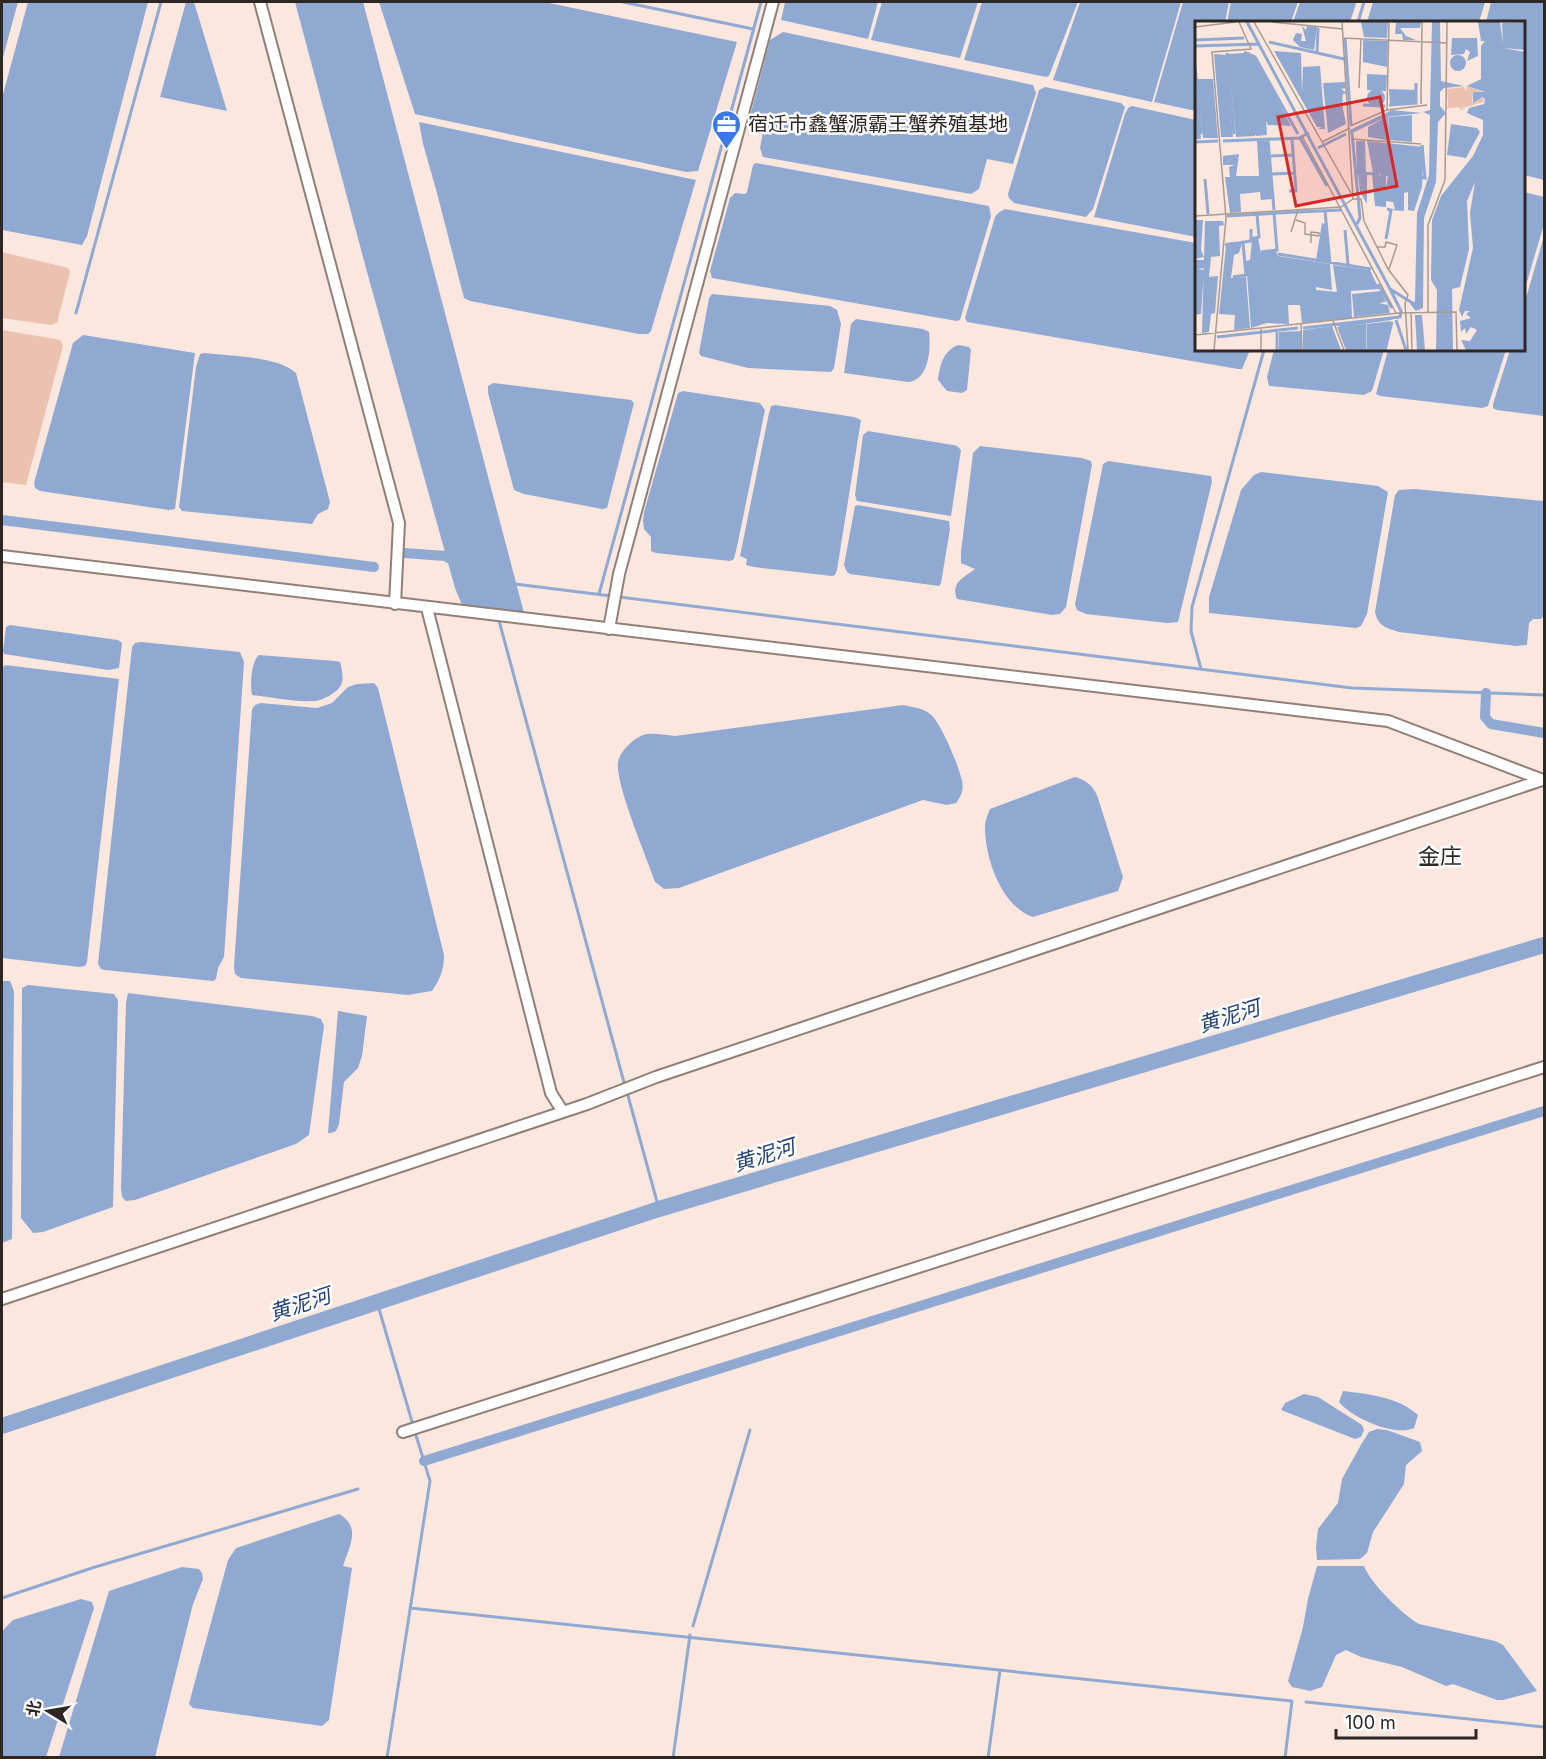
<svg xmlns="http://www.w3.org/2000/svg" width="1546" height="1759" font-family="Inter,'Noto Sans SC',sans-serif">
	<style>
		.green { fill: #ebc1af }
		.water { fill: #8fa9d3 }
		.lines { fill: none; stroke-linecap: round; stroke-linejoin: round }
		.stream { stroke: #8fa9d3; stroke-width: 3 }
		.canal { stroke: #8fa9d3; stroke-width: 10 }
		.river { stroke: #8fa9d3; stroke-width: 16 }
		.minor-casing { stroke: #917f77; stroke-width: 14 }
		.minor { stroke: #fff; stroke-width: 10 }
		.labels { text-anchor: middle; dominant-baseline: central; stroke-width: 5; stroke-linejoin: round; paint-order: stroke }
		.poi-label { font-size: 20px; fill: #2e2623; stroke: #fff; text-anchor: start }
		.water-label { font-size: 21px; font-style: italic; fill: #213f75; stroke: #fff }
		.quarter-label { font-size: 22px; fill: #2e2623; stroke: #fff }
		.inset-river { fill: none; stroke: #8fa9d3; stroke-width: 3 }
		.inset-road { fill: none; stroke: #a99a93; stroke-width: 1.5 }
		.view { fill: #d62828; fill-opacity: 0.15; stroke: #d62828; stroke-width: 3 }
		.inset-edge { fill: none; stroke: #2e2623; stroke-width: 3 }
	</style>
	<rect width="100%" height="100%" fill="#fbe7de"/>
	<path class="green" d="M2,252l66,16 2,4 -13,51 -6,2 -49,-7z
		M2,330l54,9 5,2 2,5 -37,139 -24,-3z"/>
	<path class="water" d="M2,2h16l-16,59z
		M28,2h120l-61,234 -5,9 -80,-15v-132z
		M186,2h8l33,109 -67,-14z
		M295,2h68l161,611 -62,-8 -7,-17 -88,-316z
		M379,2h165l193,40 -39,129 -12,1 -271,-58z
		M785,2h93l-10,37 -87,-19z
		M882,2h96l-18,56 -89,-18z
		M982,2h96l-29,74 -3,1 -82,-17z
		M1080,2h101l-29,100 -99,-22z
		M1183,2h46l-4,20h-29v89l-42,-9z
		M1231,2h67l-7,20h-64z
		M1300,2h54l2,2 -6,18h-57z
		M1373,2h112l-6,20h-112z
		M1491,2h53v178l-20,-5v-153h-38z
		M783,32l250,53 3,8 -23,71 -26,-5 -8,30 -8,5 -208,-37 -3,-9 4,-21 -11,-3 -4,-4 21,-80z
		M1045,87l76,16 4,4 -32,102 -7,8 -72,-14 -5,-5 -1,-4 31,-104z
		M1132,106l64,14v117l-102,-20 31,-103 3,-6z
		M419,122l277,58 -45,151 -3,3h-9l-169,-33 -6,-3 -27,-105 -14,-49z
		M756,163l233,43 2,10 -31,104 -3,1 -245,-43 -2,-7 20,-73 5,-5 10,1 2,-2 6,-27z
		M1524,192l20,5v27l-20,68z
		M1005,209l191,34v107h54l-8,19h-4l-271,-47 -2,-4 30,-101 3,-4z
		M1544,236v180l-47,-6 -4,-2v-4l17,-54h14v-45z
		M712,294l118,12 7,4 4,14 -7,44 -3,4 -83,-4 -47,-12 -2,-3 10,-55z
		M856,319l67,10 6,3c2,17 0,48 -21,50l-64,-9 7,-49z
		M83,335l112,18 -20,156 -6,1 -129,-19 -5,-3 -1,-5 39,-140z
		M958,345l11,2 2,3 -4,40 -5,3 -15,-2 -9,-11c2,-15 5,-29 20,-35z
		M1274,350h110l-12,41 -8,4 -95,-9 -2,-9z
		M1388,350h118l-18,56 -6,2 -102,-12 -4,-2z
		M204,353c25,3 74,3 92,20l34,129 -2,7 -10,5 -6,10 -130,-13 -3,-4 17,-140 4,-13z
		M493,383l138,17 3,3 -27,105 -5,1 -78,-15 -10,-4 -26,-97v-7z
		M683,391l77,12 5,7 -27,132 -4,17 -4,2 -74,-8 -5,-2v-14l-7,-8 -1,-8 1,-9 34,-119z
		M775,405l79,12 7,3 -24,150 -2,5 -3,1 -78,-9 -8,-2 1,-6 -7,-3 29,-143 2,-7z
		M868,431l85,14 4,1 4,4 -10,66 -94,-15 -2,-6 8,-60z
		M980,446l102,12 9,3 1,4 -26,142 -6,7 -8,1 -95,-16c-7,-17 8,-22 18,-30l-14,-6v-11l12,-99z
		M1108,461l103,15 1,6 -34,140 -11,1 -81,-9 -9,-4 -2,-6 28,-140z
		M1261,472l117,14 10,6 -21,122 -6,12 -5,2 -147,-15v-16l32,-107 13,-15z
		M1414,489l130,12v114l-3,4h-8l-4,4 -2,22 -11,1 -117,-14c-13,-4 -21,-6 -24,-20l20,-117 4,-5z
		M858,505l91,16 1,8 -9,54 -2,3 -89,-12 -3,-2 -3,-7 11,-59z
		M10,625l108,15 4,3 -3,25 -11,2 -104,-16 -1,-3 3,-24z
		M141,642l99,10 4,10 -20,295 -6,11 -2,11 -3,2 -108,-11 -4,-1 -3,-5 34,-317 3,-4z
		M259,655l76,6 5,1c2,6 4,18 1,23 -4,8 -19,16 -28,16 -20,1 -41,-4 -61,-6 -2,-10 -1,-33 7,-40z
		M5,665l114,14 -32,283 -2,4 -5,1 -78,-9v-290z
		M374,683l4,5 66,267c0,15 -4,24 -12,36l-24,4 -167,-17 -6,-4 -1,-8 18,-257 3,-4 6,-2 56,5 15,-5 16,-16 9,-3z
		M903,705c9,2 20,3 27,9 10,6 30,55 32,67 2,10 -1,15 -6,22l-9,2 -24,-5 -244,88 -15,1 -9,-7c-8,-24 -40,-98 -37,-120 2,-11 17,-26 29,-28 8,-1 19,1 28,2z
		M1075,777c11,3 17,8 22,18l26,82 -5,14 -85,26c-32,-11 -48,-59 -48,-90 0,-6 3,-13 5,-18z
		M2,981h8l4,10 -2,248 -10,4z
		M28,985l86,9 4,6 -5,207 -70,25 -10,1 -12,-15 1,-230z
		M128,993l184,23 9,3 3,7 -15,109 -13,9 -161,56 -9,1 -4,-4 -1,-9 5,-185z
		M338,1011l29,5 -5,40 -4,12 -14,14 -5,42c-2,7 -4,9 -11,9z
		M1343,1391c26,3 55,6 75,24l-4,13c-19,9 -62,-10 -75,-26z
		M1304,1394l14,3 44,28 2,5 -3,7 -6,2 -74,-29 4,-7z
		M1377,1429l10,1 33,12 2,9 -16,14 -2,19 -31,48 -6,21 -7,6 -43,1 -1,-13 2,-18 20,-26 4,-24 20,-36 7,-11z
		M339,1514c23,13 10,33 4,52l9,2 -23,152 -7,6 -129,-18 -4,-4 2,-8 37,-136 8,-12z
		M1317,1566h47c7,18 38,48 55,58l76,17 8,4 34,46 -34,9h-6l-44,-16 -7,2 -44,-19 -41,-10 -15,-7 -10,5 -14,32 -12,4 -18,-4 -4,-6 15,-54 5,-28z
		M182,1567l17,2 3,4 1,6 -10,25 -38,153h-96l50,-166z
		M81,1599l11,3 2,6 -48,149h-44l1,-127 10,-10z"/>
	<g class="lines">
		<path class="stream" d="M623,2l130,27
			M1358,22l6,-20
			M76,313l85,-311
			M515,584l837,104 192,7
			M599,594l162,-592
			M498,617l127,469
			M1201,669l-10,-38 1,-24 72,-257
			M627,1092l32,117
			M377,1302l36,123
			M2,1598l93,-31 263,-78
			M410,1608l882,93 -7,57
			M693,1626l57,-196
			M1306,1702l238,25
			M387,1758l43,-277 -15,-49
			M673,1758l17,-123
			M988,1758l12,-88"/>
		<path class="canal" d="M2,520l372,47
			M404,553l41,3 14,8
			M1486,693l-1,24 6,7 53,9
			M424,1461l1120,-350"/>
		<path class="river" d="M2,1426l657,-217 885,-264"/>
		<defs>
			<path id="minor" d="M260,2l139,521 -4,81
				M2,556l1386,165 155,59
				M427,608l124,485 12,19
				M609,629l10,-55 154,-572
				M2,1299l585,-195 69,-27 886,-297
				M403,1432l1141,-365"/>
		</defs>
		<use href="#minor" class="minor-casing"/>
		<use href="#minor" class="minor"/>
	</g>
	<defs>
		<symbol id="office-pin" viewBox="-11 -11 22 30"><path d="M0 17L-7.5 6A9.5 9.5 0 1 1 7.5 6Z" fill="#3978e6" stroke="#fff"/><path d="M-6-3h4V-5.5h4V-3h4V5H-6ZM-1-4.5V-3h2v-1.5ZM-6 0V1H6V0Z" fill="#fff"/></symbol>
	</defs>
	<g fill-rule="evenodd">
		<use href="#office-pin" x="710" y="108" width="33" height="45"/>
	</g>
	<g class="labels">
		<g class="poi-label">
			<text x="748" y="124">宿迁市鑫蟹源霸王蟹养殖基地</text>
		</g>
		<g class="water-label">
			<text transform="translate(1229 1016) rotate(-17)">黄泥河</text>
			<text transform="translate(764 1155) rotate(-17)">黄泥河</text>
			<text transform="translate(300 1304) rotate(-18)">黄泥河</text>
		</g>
		<g class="quarter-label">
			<text x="1440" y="856">金庄</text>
		</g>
	</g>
	<g transform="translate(1195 21)">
		<rect width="330" height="330" fill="#fbe7de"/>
		<path d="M272,65l18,7 -12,-1 -1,10 13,-5 -2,5 -20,6 -1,-4 1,7 -5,-4 -15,2 5,-3 -1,-17 17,-2 2,4z" fill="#ebc1af"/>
		<path d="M166,1h27l-1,16 -23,-1zM195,1h31l-1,6h-20l6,8 10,4h-13l-1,-6h-7l1,-11zM237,1h8l1,59 23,5 -20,2 -4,4v14l6,7 -8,9 -2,60 -12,36 -1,90 -7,3 -6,-7 5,-3 2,-88 12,-38 1,-60 -7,-3 7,-2zM283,1h22l3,22 -1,-21 23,-1v28l-22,-2 22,4v298h-59l-5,-10 9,1 7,-11 -6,-3 -5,7 -1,-6 -4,4 -1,-11 11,-3 -5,-4 4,-3h-5l-3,6 -3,-7 14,-62 -3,-35 5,-31 -8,19 2,48 -9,38 -8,2 1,61h-17l1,-60 -6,-10 1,-60 9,-24 32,-40 10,-21v-15l-16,-7 2,-5 15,-4 1,-5 -2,-2 -10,6v-11h12l-18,-6 14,-7v-33l4,-5h-4zM107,5l4,4 1,-4 10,1 -3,23 -14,-3 -7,-7 3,-7 6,1 -1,7h5zM257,17h25l1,18 -11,5 3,-9 -4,-3 -2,5 -13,1zM168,19l25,1 -1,26 -24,-5zM79,30l27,2 1,40 1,-26 17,-1 5,63h-7l4,-2h-5zM48,32l5,1 7,82 -19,1 -8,-83zM19,33l12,1 7,82h-12zM54,33l7,4 35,68 -23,-1 -2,-4 1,14 -11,1zM255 42a8 8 0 1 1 16 0a8 8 0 1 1-16 0ZM172,53l20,1 -1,16 -19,-1zM2,58h16l5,59h-15zM151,61v6l-5,1 6,4 -4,1 -1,10 4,20 -18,9 -5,-50zM0,66h1l5,52h-6zM172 77a9 9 0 1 1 18 0a9 9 0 1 1-18 0ZM194,68l26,1v13l-25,1zM197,89l30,3 -37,4 1,23 -18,-3v-10l16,-9 -34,16v-4zM217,94v27l-24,-2 1,-23zM256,103l26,4 3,4 -14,26 -19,-3zM62,120h10l5,58 -11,1 -1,-8 -20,2 1,18 -11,1 -5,-36h5l-1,-10 6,-2h-12v-9l16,-2 -3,22h23zM161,120h9l1,31h-9zM172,120l57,6 -2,40 -8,24 -6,-1v-18l-4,1v18l-13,-1 4,-1 -2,-7 -7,-1v6l-11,-1 -3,-32 14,2v14l2,-15 30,2 -45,-4zM163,153l9,1v29l-7,-12zM0,199h8l-2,30 3,7 -9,2zM10,200h18l1,4 -5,1 1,30 -9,1 -2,20 9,-1 -3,37 -4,1 -2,18 -7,1zM127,202l4,1 3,38 -13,-2zM63,217l3,15 15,-2 2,5 52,8 2,26 -16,-3v3l21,2 -4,-27 37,5 9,19 -28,2 1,27 -50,5 -2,-18h-12l1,19 -22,-1 -16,5 -5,-67 4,-1 2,-20zM30,221l17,1 -3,10 -5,2 -3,23 15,-1 4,51 -16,2 1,-15 -16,-1 7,-68 11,-2zM0,239h10l-1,8 -6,1 6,1 -3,44 -6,1zM186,270l5,11 -7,1 9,2 2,8 -36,4 -2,-23zM220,294h7l3,35h-8zM196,300l-7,29h-17v-26zM170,303v26h-19l-9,-23zM137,305l9,24h-38v-20zM106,310v19h-22v-18z" fill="#8fa9d3"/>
		<path class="inset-river" d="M52,1l143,267 24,15M150,17l6,87M0,19l49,-2M74,21l75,17M0,25l64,-2M49,31l11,5 43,77M53,31l7,83M32,32l7,81M122,32l1,-25M0,45l6,68M168,84l22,1M194,84l27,-2v-20M157,112l8,85 -3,6M105,117l27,48M73,119l6,70M192,119v-25M28,120l76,-3 10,-5M0,121l23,-1M123,127l28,-14M76,135l22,-1M161,152l23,1M77,153l23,-1M185,153l31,3M217,156l13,1 -3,-33M10,158l3,35M94,170h7l-4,-52M130,190l5,52M103,191l43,-2M32,195l70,-4M150,209l3,35M56,218l8,-2 -2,-23M191,218l5,-29 -4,-1M30,224l26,-4v-12M66,231l16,-2 -3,-37M83,233l93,15M38,256l13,-2 -3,-32M183,263l14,24M201,299l10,30M170,303v26M145,305l54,-8M108,307l97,-11 1,-6 -11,-22M82,310v19M22,316l81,-9M190,329l7,-28"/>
		<path class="inset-road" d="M59,1l97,171M77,1l71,7M147,1l11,177h8l3,22 24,48 20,26 -3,8 3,47M0,6l41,-5M148,17l104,5M164,67l2,-49M226,83l1,-82M192,89l2,-88M155,105l37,-16 40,-5M107,115l94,177M156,118l70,5M127,121l28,-14M0,195l146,-9 12,-8M101,199l9,3v11l14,2M96,211l7,-22M116,222v-11l8,1v3M182,226h8l1,-5 11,3 -8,24M216,291l1,38M233,291v-87l17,-45 2,-158M138,300l11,29M106,303l1,26M66,307v22M0,314l204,-22 57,-1 1,38M19,329l12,-132 -14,-166 39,-3 -12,-27"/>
		<path class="view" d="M185,76l17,89 -101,20 -18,-89z"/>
		<rect width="330" height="330" class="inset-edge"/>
	</g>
	<rect width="1546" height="1759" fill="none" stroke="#2e2623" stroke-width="6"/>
	<g transform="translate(48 1711) rotate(281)" stroke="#ffffff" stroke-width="4.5" paint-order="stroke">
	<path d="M0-4.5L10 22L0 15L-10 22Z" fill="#2e2623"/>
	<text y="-9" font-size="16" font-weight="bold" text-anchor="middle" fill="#2e2623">北</text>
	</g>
	<path d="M1336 1729v9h140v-9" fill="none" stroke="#2e2623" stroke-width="3"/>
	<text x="1345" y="1729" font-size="18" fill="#2e2623" stroke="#ffffff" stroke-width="4.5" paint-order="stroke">100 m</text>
</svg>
